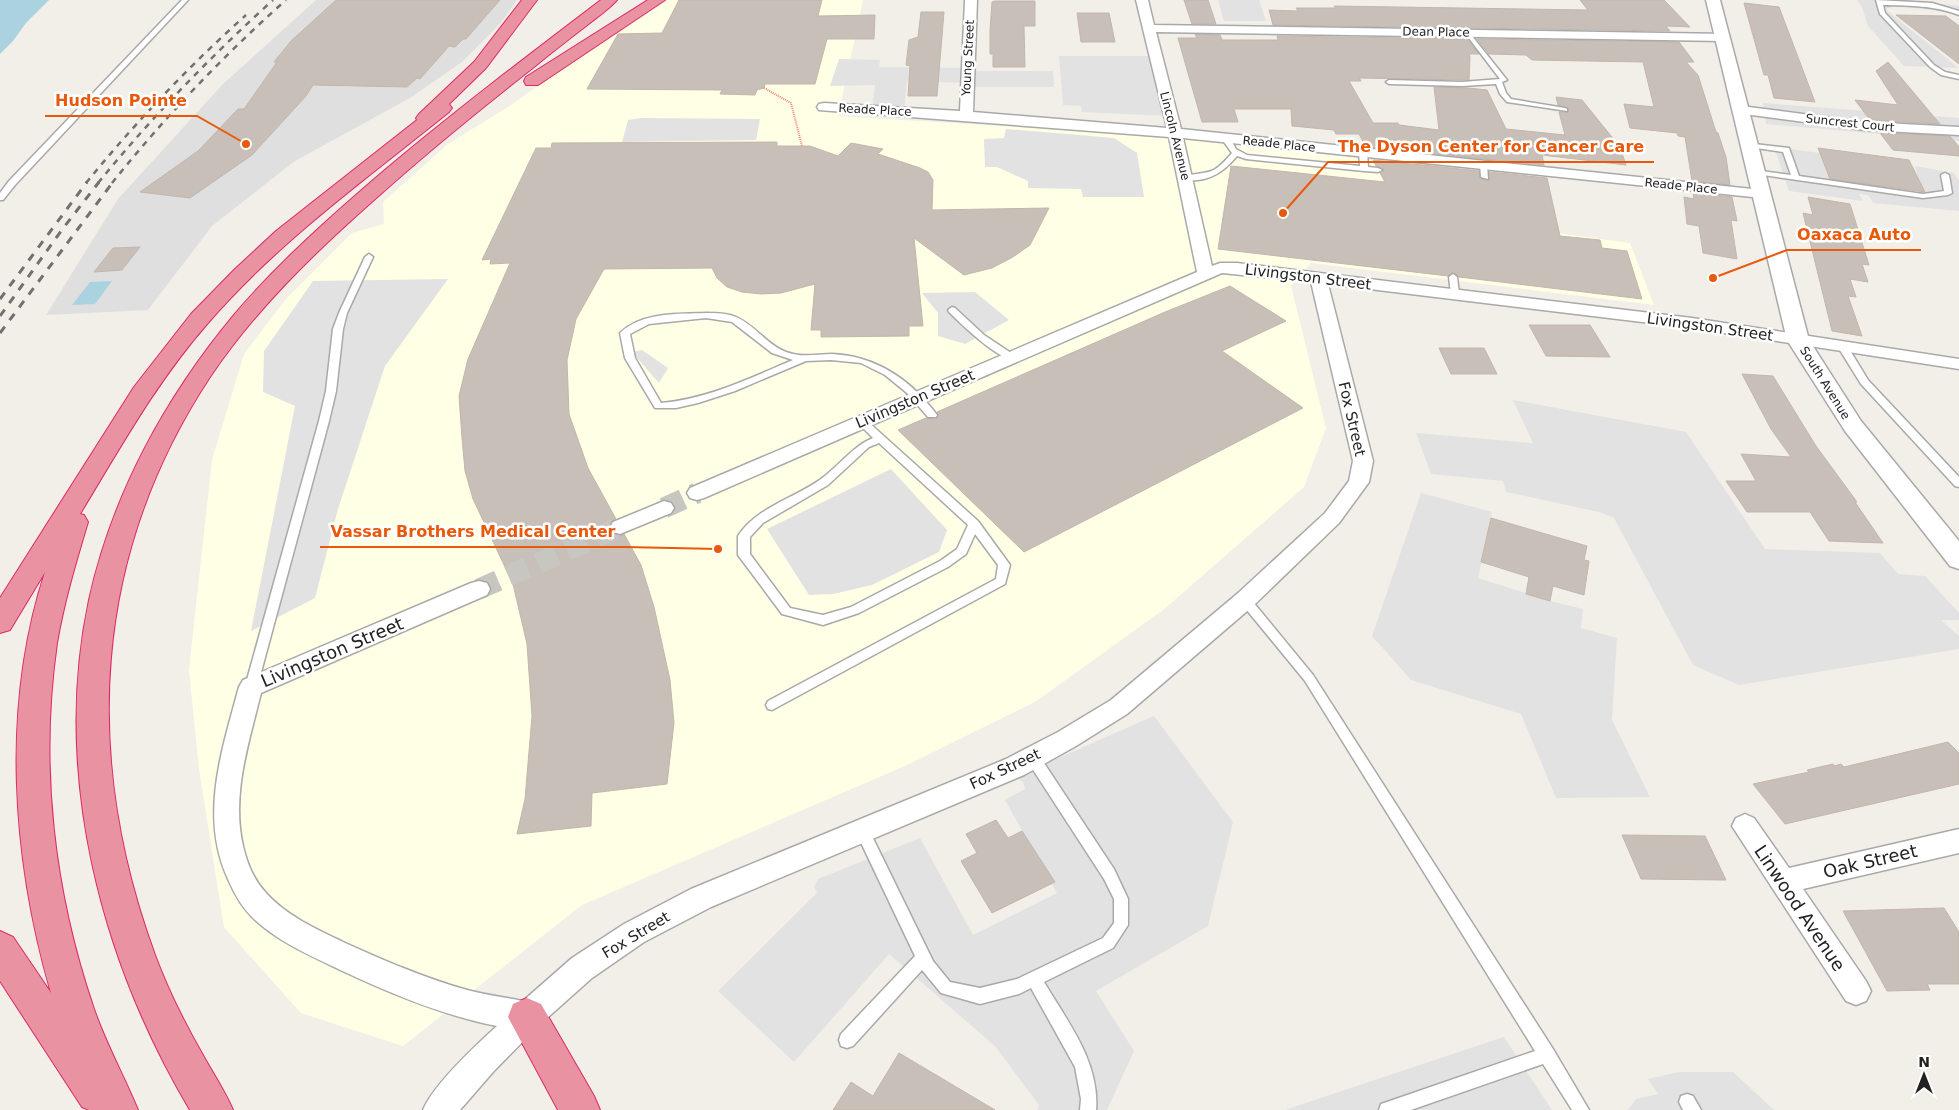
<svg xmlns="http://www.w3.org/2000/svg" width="1959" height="1110" font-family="'DejaVu Sans',sans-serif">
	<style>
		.residential { fill: #e0dfdf }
		.education { fill: #ffffe5 }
		.parking { fill: #e2e2e2 }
		.water { fill: #aad3df }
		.building { fill: #c7bfb8; stroke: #c4b6ab }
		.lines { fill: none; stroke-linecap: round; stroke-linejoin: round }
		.minor-tunnel { stroke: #c8c6c1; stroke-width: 21; stroke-dasharray: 21 11; stroke-linecap: butt }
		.service-casing { stroke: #a9a9a9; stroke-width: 3 }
		.minor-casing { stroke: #a9a9a9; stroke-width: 3 }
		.tertiary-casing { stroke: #a9a9a9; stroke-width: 3 }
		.motorway-casing { stroke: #dc2a67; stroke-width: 2 }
		.path { stroke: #fa8072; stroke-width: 2; stroke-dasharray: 1 1; stroke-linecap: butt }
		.service { fill: #fff; fill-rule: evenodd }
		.minor { fill: #fff; fill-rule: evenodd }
		.tertiary { fill: #fff; fill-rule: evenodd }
		.motorway { fill: #e892a2; fill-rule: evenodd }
		.rail-far1 { stroke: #707070; stroke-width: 2.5; stroke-dasharray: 6 6; stroke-linecap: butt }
		.rail { stroke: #707070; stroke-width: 3; stroke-dasharray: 8 8; stroke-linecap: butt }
		.labels { text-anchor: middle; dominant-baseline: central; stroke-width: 5; stroke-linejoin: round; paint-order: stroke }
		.far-street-label { font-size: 12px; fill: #222; stroke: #fff }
		.street-label { font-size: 15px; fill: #222; stroke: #fff }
		.near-street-label { font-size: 18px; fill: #222; stroke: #fff }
		.leader { fill: none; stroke: #e8590c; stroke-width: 2 }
		.callout-dot { fill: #e8590c; stroke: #fff; stroke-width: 2 }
		.callout-label { font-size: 16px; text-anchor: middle; font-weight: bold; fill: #e8590c; stroke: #fff; stroke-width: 5; stroke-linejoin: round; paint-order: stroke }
	</style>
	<rect width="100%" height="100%" fill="#f2efe9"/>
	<path class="residential" d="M316,0h201l-17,24 -38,38 -52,36 -115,63 -83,65 -64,84 -102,5 72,-116 105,-115z"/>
	<path class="education" d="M667,0h196l-25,116 313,19 361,41 8,52 110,15 24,62 -343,-42 -20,23 35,142 -22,59 -141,123 -128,92 -130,64 -323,139 -179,141 -102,-33 -77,-86 -25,-158 -10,-99 23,-210 32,-106 41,-54 67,-67 32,-9 -1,-22 65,-58 60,-37 102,-72z"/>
	<path class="parking" d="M1218,0h41l7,21h-42z
		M1857,0h50l52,6v7l-63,-7 -11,3 74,59 -55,-2 -36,-40 -6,-19z
		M1059,56h97l14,60 -88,-4 -1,-6 -18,-1z
		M839,59l41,1 -1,7 89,1v3h85l1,16h-87v-4l-60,-2 -3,30 -32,-1 3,-25 -45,1z
		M1763,103l196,15v23l-193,-17z
		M641,118l119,1 -4,21 -134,2 6,-22z
		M1006,129l108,9 23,15 7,44h-61l-2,-8 -53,-1v-7l-31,-14h-12l-1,-28 20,-1z
		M1774,147l46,6 11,26 92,14 -8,-27 39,7 5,8v30l-86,-8 -5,-8 -9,-1 4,7 -74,-10z
		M448,279l-63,87 -47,143 -23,89 -64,33 44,-225 -32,-14 1,-41 49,-70z
		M975,292l34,28 -44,24 -27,-8v-23l-16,-20z
		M642,350l26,18 -9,15 -27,-31z
		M1513,400l173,32 79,117 115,4 18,21 27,2 34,37v7h-18l18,16v13l-220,36 -46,-20 -79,-147 -15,-6 -93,-20 -3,-11 -72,-7 -15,-41 117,10z
		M891,469l56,61 -8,22 -67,33 -39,9 -24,1 -42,-66z
		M1421,493l71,19 -14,66 72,23 33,8 -2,19 36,10 -5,82 38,77 -94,1 -35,-84 -110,-34 -39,-44z
		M1154,716l79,106 -25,104 -112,65 38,60 -27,59h-70l2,-5 -43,-58 -107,-93 -95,108 -76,-71 99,-98 -3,-6 4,-8 102,-41 53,97 84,-42 -52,-93 20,-11 -2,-7 -8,-5z
		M1504,1037l48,73h-267z
		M1679,1072h54l41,38h-146l8,-11 22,-5 -10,-15z"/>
	<path class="water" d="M0,0h49l-23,23 -13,18 -13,13z
		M112,281l-17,23 -23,1 18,-23z"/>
	<path class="building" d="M336,0h164l-34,39h-3l-8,8 -6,-1 -29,33 -3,-1 -10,9 -94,-2 -7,11 -54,59 -62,43 -50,-6 58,-41 40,-42h6l33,-47h-3l17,-21z
		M679,0h143l-4,16 57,-1 -1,24h-47l-12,45h-50l-1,4 -7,2 -2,5 -35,-1 2,-4 -135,-1 31,-55 44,-1z
		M1184,0h24l8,24h-24z
		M1580,0h84l26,27 -24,-1 4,5 -397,-6 -4,-15 29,1 -2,-3h40l-2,-2 254,4z
		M995,1h40v25h-11l1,41h-32v-13h-3v-24l2,-28z
		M1744,3l35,4 36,95 -41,-4 -6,-23h-4z
		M921,12h23l-7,84h-29l2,-30 -4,-1 3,-25 9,-3z
		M1077,13h32l6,29h-34z
		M1896,15l50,1 13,10v38z
		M1195,34l25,1 2,5h56l-1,-4 190,3 12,15h-10l1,3 -1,23 -110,-2 2,3h-12l24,42h25l1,2 40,5 -5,-43 34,1 19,2 19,39 59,6 -6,-23h9l1,-3 -11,-4 -2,-8 26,3 38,47 6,18 -84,-10 2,10 -178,-18 -7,-13h-23l-2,-4 -42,-4 -1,-17h-57l4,13h-36l-24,-84h19z
		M1477,39l202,3 15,20h-8l12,13 18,57 2,1 8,24 4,28 -38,-4 -7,-44 -7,-1 -1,-3 -47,-5 -6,-24 30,3 -11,-45 -111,-2 -6,-5 -37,-1z
		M1888,62l52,62 -70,-4 -15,-20 43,5 -22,-34z
		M1880,133l70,3 9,11v9l-66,-6z
		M777,142v4h33l28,10 13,-13 32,6 -5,5 42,14 8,4 5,8 -1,30 117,-2 -19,37 -17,12 -21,11 -28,7 -50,-37 9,88h-14v10l-88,1v-7h-10l4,-46 -34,9 -20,1 -19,-2 -15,-5 -10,-9 -5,-10 -108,1 -28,50 -9,41 2,54 19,54 28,51 -5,2 -3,7 4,6 7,2 5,-2 17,31 13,42 16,73 4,43 -7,61 -75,9 -1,33 -74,8 8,-35 7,-83 -5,-72 -14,-60 -40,-85 -8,-28 -3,-33 -3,-42 9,-37 42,-96 -20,1 1,-5 -9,1 54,-112h15l1,-5z
		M1818,148l91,12 16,32 -95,-13z
		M1373,160l106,11 1,7 7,3 3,-2 -1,-7 58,6 13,58 40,4 2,8 25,3 15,48 -183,-22 -6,-5 -5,4 -230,-27 13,-83 154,16 -5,-9 4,-4 -8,-3z
		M1693,193l39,4 5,24 -6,-1 6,39 -34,-6 -4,-27 -12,-2 -3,-27 10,2z
		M1808,197l42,7 19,61 -7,-1 6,18 -18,-3 6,18 -8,-1 14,40 -30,-5 -29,-118 10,2z
		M140,247l-18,23 -28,2 19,-24z
		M1230,286l56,35 -64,30 81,57 -279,144 -126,-122 28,-12 10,1 3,-3 -2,-4 228,-100z
		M1529,325h61l20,32 -64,-1z
		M1439,348h45l13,26h-46z
		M1742,374l31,2 43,70 41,56h-2l28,41 -54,-2 -19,-29h-63l-21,-31h30l-15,-27 50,3 -20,-28z
		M1491,518l96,28 -3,14 5,1 -5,34 -31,-9 -3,15 -24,-7 3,-17 -48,-15z
		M1948,742l11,11v31l-174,40 -32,-40 56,-12 -2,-2 26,-6 1,2 7,-2 3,3z
		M996,820l12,18 14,-7 33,51 -63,31 -31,-52 16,-8 -11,-19z
		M1622,835l83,1 21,44 -85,-1z
		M1944,908l15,24v52h-32l3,6 -43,1 -44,-80z
		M899,1053l96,57h-162l18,-28 22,14z"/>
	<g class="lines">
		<path class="minor-tunnel" d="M664,508l33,-15
			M479,589l141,-62"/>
		<defs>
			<path id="service" d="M182,0h6l-173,185 -12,15h-3v-7l9,-12z
				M1876,0l56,3 27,8v4c-26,-10 -48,-9 -76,-10l2,8 49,52 11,7 14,3v4l-18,-4 -11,-8 -50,-53z
				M1468,31l39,49 -5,2 4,11 5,6 54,9 2,1v2l-60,-9 -7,-8 -4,-10 -34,2 -73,-2 -3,-2 3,-2 73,2 38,-3 -35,-46z
				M1223,136h6l7,13 11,6 113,11 -1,-14 4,-2 4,2 1,15 10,1 4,2 -4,2 -14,-1 -118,-12 -9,-3c-14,17 -30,27 -54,24v-4c29,-5 29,0 49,-23l-8,-11z
				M1746,143l43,5 10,28 124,18 21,-3 -3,-16 4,-2 4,2 3,18 -4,2 -25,3 -167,-24h-3v-4l38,5 -8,-23 -34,-5 -4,-2z
				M1480,163l7,2 1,14 -7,-2z
				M369,254l4,3 -26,56 -4,16 -7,62 -7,30 -72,266 -2,4 -4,1 -4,-1 -2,-4 74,-266 7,-30 7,-62 6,-16 26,-56z
				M1453,274l4,3 2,17 -4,3 -4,-3 -2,-17z
				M952,307l3,1 29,27 30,20v4c-15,2 -54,-36 -65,-47l-1,-2z
				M706,313c10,0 21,0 30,4 19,8 31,28 50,35 15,6 31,2 46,2 44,2 79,26 105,61l-1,2h-8l-21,-24 -22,-18 -24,-12 -30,-3 -25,1 -71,30 -37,12 -22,5h-21l-30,-50 -5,-25c21,-21 59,-19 86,-20zM706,318l26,4 40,31 21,7c-43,18 -85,39 -132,43l-26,-45 -5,-24 19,-10z
				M1843,344l5,3 20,33 91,97v10l-4,-1 -94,-102 -23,-37z
				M862,419l4,1 112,101 32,44 -5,19 -233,126 -4,-1 -2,-4 2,-4 228,-122 2,-14 -23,-31 -9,20 -18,13 -89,46 -36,12 -41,-11 -44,-59v-19c19,-29 57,-38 83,-57 18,-13 32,-33 52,-41l-16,-16zM879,443l89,82 -11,24 -17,12 -89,46 -28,8 -33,-7 -40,-54v-17l13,-14 65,-38 41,-38z
				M1245,596l4,1 64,78 240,374 36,61h-17l-29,-46 -132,46h-32l2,-6 6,-2 148,-51 -230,-370 -64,-78 -2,-3 2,-3z
				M1033,752l5,2 76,115 14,30v26l-15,23 -69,34c23,39 56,80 52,128h-16l1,-11 -6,-32 -44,-79 -12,6 -39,10 -39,-11 -19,-23 -69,76 -6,2 -6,-2 -2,-6 2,-6 74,-78 -60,-126 2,-4 5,-2 5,2 66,135 17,21 30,6 37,-9 86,-41 11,-15v-24l-10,-20 -76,-117 -2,-4 2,-4z
				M1687,1094l6,2 8,14h-18l-4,-8 2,-6z"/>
			<path id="minor" d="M965,0h12l-4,112 194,16 -31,-128h12l6,25 573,9 2,3 -2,3 -4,1 -567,-9 25,97 581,61 5,1 2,3 -2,3 -5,1 -579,-60 29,128 8,-3h17l455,55 267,41v10l-267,-41 -364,-44 45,177 -4,21 -30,41 -86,83 -126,108 -51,32 -52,29 -313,132 -67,35 -52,36 -55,49 -44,45 -33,38h-37c11,-26 52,-64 74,-84 -52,-10 -103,-31 -150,-53 -33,-16 -68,-30 -95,-56 -11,-11 -18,-24 -24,-38 -29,-63 -6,-129 11,-192l4,-7 228,-97 8,-2 8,2 3,6 -3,6 -226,98c-12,49 -30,102 -18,153 4,18 11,34 23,47 21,23 50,36 77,49 40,18 81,36 124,48 18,5 37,7 56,11l49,-43 52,-34 67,-35 315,-130 52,-27 53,-32 126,-106 88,-81 24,-32 4,-20 -42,-179 -89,-9 -518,225 -7,2 -7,-2 -3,-5 3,-5 507,-216 -28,-135 -350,-27 -2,-3 2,-3 5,-1 136,8z
				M1741,106l124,16 94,5v8l-94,-5 -129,-17 -2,-3z
				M664,501l7,2 3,5 -3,5 -51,21 -7,-2 -3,-5 3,-5z
				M1745,814l9,4 35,50 170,-39v24l-156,36 63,92 5,10 -5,10 -10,4 -10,-4 -114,-175 4,-8z"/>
			<path id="tertiary" d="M1706,0h14l89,340 52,81 98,120v28l-9,-3 -105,-135 -58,-91z"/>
			<path id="motorway" d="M522,0h15l-51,68 -37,36 3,4 -3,4c-83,67 -171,130 -241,211 -51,58 -88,125 -128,191l4,1 4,7c-12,40 -24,80 -31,121 -18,124 -3,249 37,366 12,35 30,67 44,101h-49l-7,-3 -82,-126v-50l13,6 38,56c-39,-135 -50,-286 -6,-421l-35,58 -10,3v-35l134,-211 57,-73 43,-44 42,-39 141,-111 -1,-2 3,-4 55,-52z
				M601,0h16c-9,10 -20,17 -31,26 -17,13 -35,27 -52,41 -55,43 -109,87 -160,133 -60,53 -119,110 -164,177 -118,179 -128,379 -55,578 13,35 30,69 49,102 10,18 21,34 29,53h-43c-89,-150 -138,-336 -101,-510 23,-105 76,-202 145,-285 43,-51 94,-96 145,-140 72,-61 147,-118 222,-175z
				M648,0h17l-127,85h-12l-2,-4 2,-4z
				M527,998l14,6 53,92 6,14h-42l-50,-93 5,-13z"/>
		</defs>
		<use href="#service" class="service-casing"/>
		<use href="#minor" class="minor-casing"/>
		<use href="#tertiary" class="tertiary-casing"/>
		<use href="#motorway" class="motorway-casing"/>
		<path class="path" d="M764,88l27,15 11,43"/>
		<use href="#service" class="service"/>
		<use href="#minor" class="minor"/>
		<use href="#tertiary" class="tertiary"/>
		<use href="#motorway" class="motorway"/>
		<path class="rail-far1" d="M86,183c49,-60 102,-116 160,-168
			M98,183c54,-66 112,-126 175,-183
			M112,183c53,-66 111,-127 174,-183"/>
		<path class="rail" d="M0,299l87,-117
			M0,316l61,-85 38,-49
			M0,333l113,-151"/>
	</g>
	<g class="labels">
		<g class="far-street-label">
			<text transform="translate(1436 32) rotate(1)">Dean Place</text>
			<text transform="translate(968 58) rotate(-87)">Young Street</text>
			<text transform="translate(875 110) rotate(3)">Reade Place</text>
			<text transform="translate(1850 123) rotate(6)">Suncrest Court</text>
			<text transform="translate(1175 136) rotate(76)">Lincoln Avenue</text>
			<text transform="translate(1279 144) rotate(6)">Reade Place</text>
			<text transform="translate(1681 186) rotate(6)">Reade Place</text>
			<text transform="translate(1825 383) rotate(58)">South Avenue</text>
		</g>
		<g class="street-label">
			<text transform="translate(1308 277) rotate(7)">Livingston Street</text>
			<text transform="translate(1710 327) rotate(8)">Livingston Street</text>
			<text transform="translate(915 399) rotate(-23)">Livingston Street</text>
			<text transform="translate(1352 419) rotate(77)">Fox Street</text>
			<text transform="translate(1005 769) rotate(-25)">Fox Street</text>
			<text transform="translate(636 935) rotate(-31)">Fox Street</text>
		</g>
		<g class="near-street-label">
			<text transform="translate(332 652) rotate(-23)">Livingston Street</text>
			<text transform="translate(1870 861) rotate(-13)">Oak Street</text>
			<text transform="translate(1800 908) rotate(56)">Linwood Avenue</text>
		</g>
	</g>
	<path class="leader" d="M246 144L197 116H45M1283 213L1328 162H1654M1713 278L1787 250H1921M718 549L625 547H320"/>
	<g class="callout-dot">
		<circle cx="246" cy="144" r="5"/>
		<circle cx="1283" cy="213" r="5"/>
		<circle cx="1713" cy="278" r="5"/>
		<circle cx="718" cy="549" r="5"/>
	</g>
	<g class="callout-label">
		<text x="121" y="106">Hudson Pointe</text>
		<text x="1491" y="152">The Dyson Center for Cancer Care</text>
		<text x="1854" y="240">Oaxaca Auto</text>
		<text x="473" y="537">Vassar Brothers Medical Center</text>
	</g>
	<g transform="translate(1924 1075)" stroke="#ffffff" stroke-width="4" paint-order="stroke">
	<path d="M0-4L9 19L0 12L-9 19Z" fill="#222222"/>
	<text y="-8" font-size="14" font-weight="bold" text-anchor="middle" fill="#222222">N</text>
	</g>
</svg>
